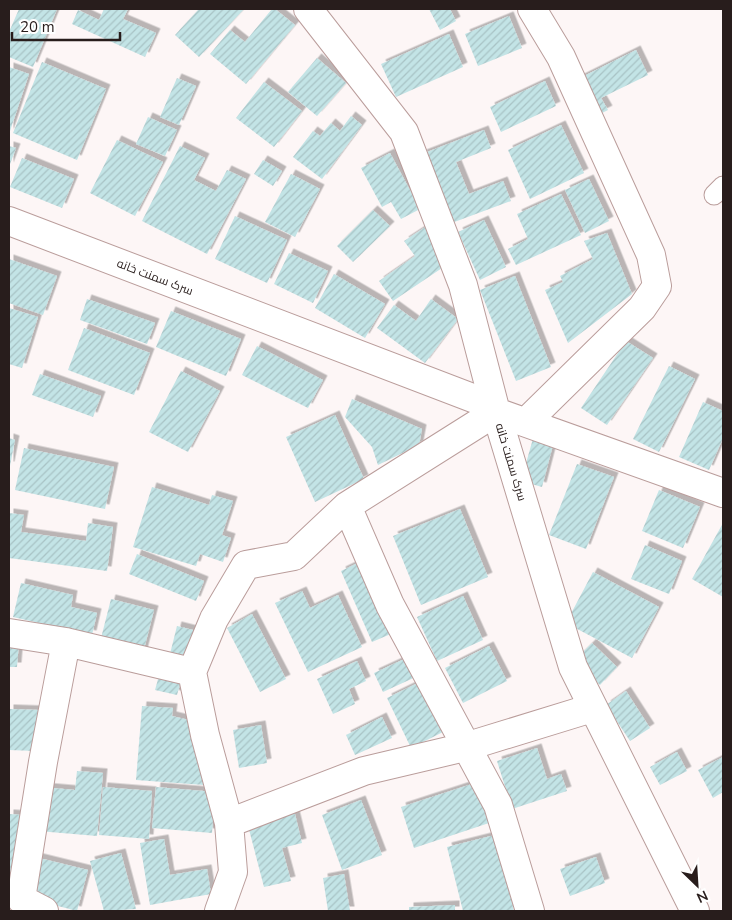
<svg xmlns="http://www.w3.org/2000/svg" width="732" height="920" font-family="'Nunito Sans',Cairo,sans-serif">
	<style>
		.building { fill: url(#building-hatch); filter: url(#shadow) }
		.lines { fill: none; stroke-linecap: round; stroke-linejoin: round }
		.service-casing { stroke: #ba9d9b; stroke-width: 21 }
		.minor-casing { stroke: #ba9d9b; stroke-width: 30 }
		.tertiary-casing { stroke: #ba9d9b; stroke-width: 30 }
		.service { stroke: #fff; stroke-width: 19 }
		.minor { stroke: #fff; stroke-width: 28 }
		.tertiary { stroke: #fff; stroke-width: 28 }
		.labels { text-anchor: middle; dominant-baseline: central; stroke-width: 5; stroke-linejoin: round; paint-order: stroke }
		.street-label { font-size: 12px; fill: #281d1c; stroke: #fff }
	</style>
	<defs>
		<pattern id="building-hatch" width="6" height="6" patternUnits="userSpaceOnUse" patternTransform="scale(1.25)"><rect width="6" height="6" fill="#c3e4e6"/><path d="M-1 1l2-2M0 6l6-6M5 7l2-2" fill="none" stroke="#a8c3c5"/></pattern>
		<filter id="shadow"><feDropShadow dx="4.5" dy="-4.5" stdDeviation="0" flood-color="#0004"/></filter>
	</defs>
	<rect width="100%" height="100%" fill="#fdf6f6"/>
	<path class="building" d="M19,9h38l-24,58 -24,-10v-25z
		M104,9h24l-5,10 33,14 -11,24 -73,-33 6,-14 21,10z
		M199,9h45l-45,48 -24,-22z
		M272,9h3l20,16 -49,59 -36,-30 20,-24 15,12z
		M429,9h21l6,12 -16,9z
		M509,16l13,32 -44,18 -13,-32z
		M449,34l14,33 -67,30 -15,-33z
		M636,50l12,25 -47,23 7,12 -12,6 -18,-37z
		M317,58l29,25 -29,33 -29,-24z
		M42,62l64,27 -29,71 -64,-27z
		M9,67l20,7 -20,60z
		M177,78l19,8 -17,39 -19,-8z
		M545,81l11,25 -55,26 -11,-25z
		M264,82l38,29 -28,36 -38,-29z
		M351,116l11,9 -40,54 -29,-22 20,-26 7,5 11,-13 9,8z
		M148,117l29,13 -12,26 -29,-12z
		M561,125l23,48 -54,26 -22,-49z
		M484,130l7,18 -35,14 13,32 34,-13 8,20 -62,23 -27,-70z
		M117,140l46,22 -28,54 -45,-23z
		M9,146l7,2 -7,19z
		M180,146l25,12 -11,22 22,11 11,-21 19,9 -39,75 -65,-33z
		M390,153l30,56 -19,10 -10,-17 -9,5 -21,-39z
		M22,158l52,21 -12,29 -52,-21z
		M263,160l19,11 -9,15 -19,-12z
		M291,174l29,15 -25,48 -30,-15z
		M589,179l20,42 -24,12 -20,-43z
		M561,194l20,41 -65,30 -8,-16 20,-10 -11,-25z
		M373,210l17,16 -37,36 -16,-16z
		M235,216l52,24 -20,43 -52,-24z
		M484,220l22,47 -26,13 -22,-48z
		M427,226l21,38 -55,37 -14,-20 36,-25 -11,-15z
		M607,233l25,61 -64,49 -23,-53 18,-8 -3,-6 33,-17 -9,-18z
		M289,253l39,18 -15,32 -39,-19z
		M9,259l48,17 -14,39 -34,-12z
		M334,274l51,30 -20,34 -50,-30z
		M515,276l36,91 -35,14 -36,-91z
		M87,299l68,24 -8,21 -67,-24z
		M431,299l27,20 -33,44 -48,-35 17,-23 22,16z
		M9,308l29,9 -16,51 -13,-4z
		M171,311l70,28 -15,37 -70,-29z
		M84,328l66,25 -16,42 -66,-25z
		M626,341l27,17 -46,67 -26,-17z
		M257,346l66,34 -15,28 -66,-33z
		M669,366l26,13 -36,73 -26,-13z
		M181,371l39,20 -32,61 -39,-20z
		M40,374l61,22 -8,21 -61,-22z
		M352,399l70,30 -3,16 -41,20 -6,-18 -27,-30z
		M703,402l20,9v27l-14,32 -30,-13z
		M335,415l29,64 -49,23 -29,-65z
		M534,435l20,6 -12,46 -21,-6z
		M9,438l6,2 -5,26h-1z
		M24,448l90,19 -9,42 -90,-19z
		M577,464l37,13 -28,72 -37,-14z
		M152,487l57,18 3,-10 21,6 -11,34 9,3 -8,24 -23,-8 -4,12 -63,-19z
		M659,490l41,17 -17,41 -41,-17z
		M460,509l28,68 -67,28 -28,-69z
		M9,513l15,2 -3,17 65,9 2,-18 25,4 -6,44 -98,-13z
		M723,523v74l-31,-18z
		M645,545l37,16 -13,33 -38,-15z
		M137,554l67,27 -8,20 -67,-27z
		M362,561l31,72 -21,9 -31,-71z
		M593,572l66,35 -27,51 -66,-35z
		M21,583l52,12 -2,12 26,6 -5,22 -79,-18z
		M302,591l8,17 28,-13 24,52 -54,25 -33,-69z
		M463,596l20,44 -46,21 -20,-44z
		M111,599l43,11 -11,43 -43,-11z
		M252,614l34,65 -26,13 -33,-64z
		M177,626l20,5 -9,36 -20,-5z
		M9,641h10l-2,26h-8z
		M592,643l25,24 -17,18 -26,-24z
		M489,646l18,35 -44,22 -18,-35z
		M411,656l9,19 -37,17 -9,-19z
		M357,661l9,20 -17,8 6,15 -22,10 -16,-35z
		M160,672l22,5 -5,18 -22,-5z
		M420,682l25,49 -34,17 -24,-50z
		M626,691l24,37 -20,13 -24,-36z
		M142,706l31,2 -1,8 29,7 3,62 -68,-5z
		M9,709l29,1 -3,41 -26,-1z
		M382,717l10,21 -37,17 -9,-20z
		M261,725l6,38 -28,5 -6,-38z
		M537,748l10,31 14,-5 6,17 -55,18 -15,-48z
		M677,752l10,19 -27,14 -10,-18z
		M723,757v35l-10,6 -15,-28z
		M77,771l26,2 -6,63 -59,-5 3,-44 34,3z
		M475,783l14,40 -75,25 -13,-41z
		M103,787l49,4 -3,48 -50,-4z
		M156,787l59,5 -3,41 -60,-5z
		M361,800l21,55 -40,15 -20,-55z
		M293,806l9,37 -20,5 9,33 -27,6 -18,-69z
		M9,814l15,1 -15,76z
		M495,835l19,76h-51l-16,-64z
		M164,839l6,36 37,-6 4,25 -61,11 -10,-62z
		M121,853l15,56 -32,2 -14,-50z
		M35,857l53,13 -11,41 -53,-14z
		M596,857l9,26 -35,13 -10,-27z
		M344,874l6,37h-22l-5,-33z
		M455,905v6h-46v-4z"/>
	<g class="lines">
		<defs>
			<path id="service" d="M714,195l9,-9"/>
			<path id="minor" d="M308,9l96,123 59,153 33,127
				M526,422l116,-114 15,-22 -6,-31 -90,-198 -29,-48
				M347,506l43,99 108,200 32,106
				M9,633l57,9 126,30
				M229,823l135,-52 101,-24 127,-39
				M44,911l-23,-12 22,-137 23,-120
				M219,911l14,-39 -4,-49 -24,-88 -13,-63 22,-53 32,-54 48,-9 53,-50 149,-94 227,81"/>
			<path id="tertiary" d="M9,221l474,181 13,10 77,255 122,244"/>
		</defs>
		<use href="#service" class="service-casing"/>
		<use href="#minor" class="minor-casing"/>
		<use href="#tertiary" class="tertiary-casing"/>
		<use href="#service" class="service"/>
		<use href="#minor" class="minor"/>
		<use href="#tertiary" class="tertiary"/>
	</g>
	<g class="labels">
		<g class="street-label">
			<text transform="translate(155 277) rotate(21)">سرک سمنت خانه</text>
			<text transform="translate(511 462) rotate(73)">سرک سمنت خانه</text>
		</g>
	</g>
	<rect width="732" height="920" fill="none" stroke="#281d1c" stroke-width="20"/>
	<g transform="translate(697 885) rotate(155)" stroke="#ffffff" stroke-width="4" paint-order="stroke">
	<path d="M0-4L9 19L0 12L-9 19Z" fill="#281d1c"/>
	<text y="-8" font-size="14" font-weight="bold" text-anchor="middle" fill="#281d1c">N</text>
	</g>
	<path d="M12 32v8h108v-8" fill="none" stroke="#281d1c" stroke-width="2.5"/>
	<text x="20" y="32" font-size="15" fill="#281d1c" stroke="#ffffff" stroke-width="4" paint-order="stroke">20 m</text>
</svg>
